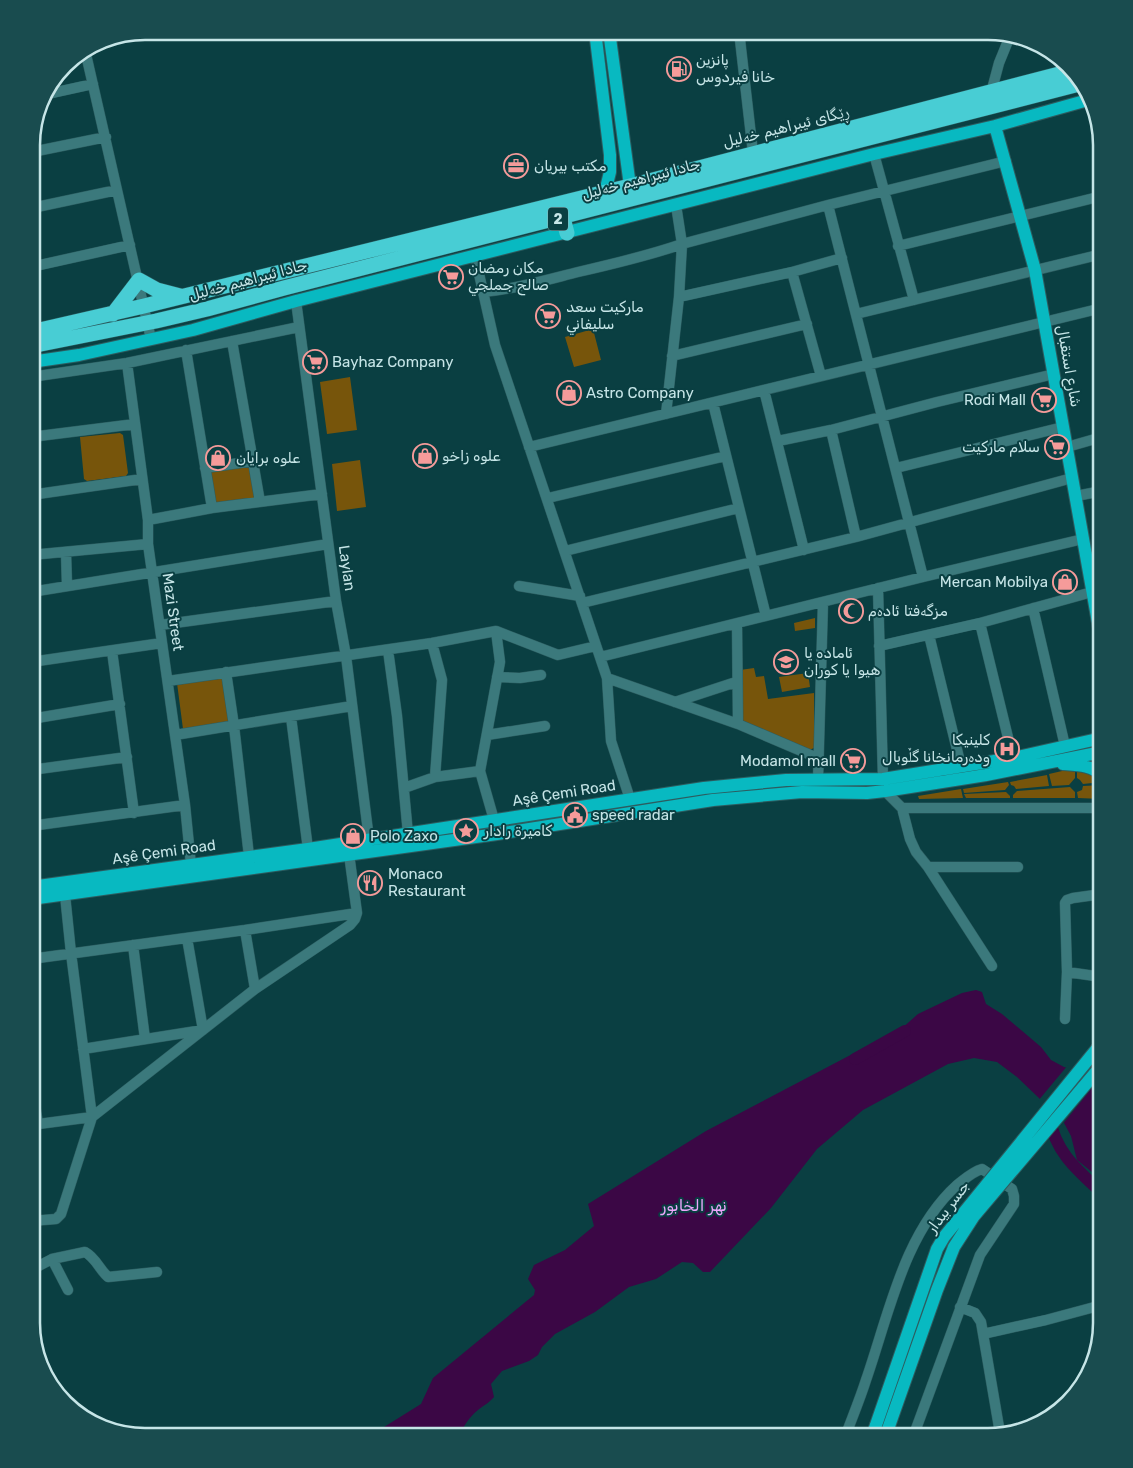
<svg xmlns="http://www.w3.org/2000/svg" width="1133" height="1468" font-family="Rubik,'Noto Naskh Arabic',sans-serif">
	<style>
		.green { fill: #77550b }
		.water { fill: #3b0745 }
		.pier { fill: #0a3f42 }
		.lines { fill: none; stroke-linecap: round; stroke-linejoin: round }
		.river { stroke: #3b0745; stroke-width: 12 }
		.minor-casing { stroke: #2c5d60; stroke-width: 11 }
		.major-casing { stroke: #2c5d60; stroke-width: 14 }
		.highway-casing { stroke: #2c5d60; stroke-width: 16 }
		.minor { stroke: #3b797c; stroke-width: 10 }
		.major { stroke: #08b9c1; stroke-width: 12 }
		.highway { stroke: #48cdd4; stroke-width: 15 }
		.major-bridge-casing { stroke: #2c5d60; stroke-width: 14; stroke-linecap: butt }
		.major-bridge { stroke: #08b9c1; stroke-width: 12 }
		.labels { text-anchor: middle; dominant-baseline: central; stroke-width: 4; stroke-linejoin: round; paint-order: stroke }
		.shield { fill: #0a3f42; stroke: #8eb3b6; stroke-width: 1 }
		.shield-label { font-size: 14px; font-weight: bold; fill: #c6e5e7 }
		.poi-label { font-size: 15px; fill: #c6e5e7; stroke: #0a3f42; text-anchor: start }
		.street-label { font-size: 15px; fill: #c6e5e7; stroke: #0a3f42 }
		.water-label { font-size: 16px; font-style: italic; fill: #eda7fc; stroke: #0a3f42 }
		.rim { fill: none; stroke: #c6e5e7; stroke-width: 2.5 }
	</style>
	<rect width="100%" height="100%" fill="#0a3f42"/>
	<path class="green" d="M593,329l8,31 -27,7 -9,-30z
		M350,377l7,53 -30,4 -7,-52z
		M120,433l3,2 5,38 -2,3 -39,5 -3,-2 -4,-42z
		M360,460l6,47 -29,4 -5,-47z
		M251,464l4,35 -40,5 -6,-34z
		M815,618v10l-20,3 -1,-8z
		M754,668l2,9 8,-1 4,23 46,-6v55l-5,2 -66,-27 -3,-53z
		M808,673l2,14 -28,5 -3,-15z
		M224,676l7,47 -48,6 -6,-46z
		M1075,768v10l-6,7 -17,1 -3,-12z
		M1077,768l7,1 18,11v2l-19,2 -3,-4 -3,-2z
		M1047,775l2,11 -33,3 -2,-3 -3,-1 -1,-3z
		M1008,782l1,3 -4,5 -41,3 -1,-4z
		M1102,785v14l-24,-1 -1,-6 5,-2 1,-4z
		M1070,787l5,5v6h-62v-3l4,-4z
		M961,789l2,9 -44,1 -1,-3z
		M1006,792l4,4v2h-44l-2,-4z"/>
	<path class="water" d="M976,990l6,2 4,12 16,10 39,33 10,13 13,7 21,5 17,8v100l-25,-20 -6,-24 -8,-15 -46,-44 -20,-15 -23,-4 -26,6 -85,46 -46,39 -46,59 -61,64h-7l-10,-9 -11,-1 -26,17 -27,8 -34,25 -40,22 -13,13 -4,8 -9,6 -27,10 -11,13 3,13c-5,6 -10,8 -16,13 -9,7 -14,16 -20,27h-85l3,-5 45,-28 12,-26 101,-83 1,-5 -7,-11 6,-14 31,-15 29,-24 -6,-22 118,-73 154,-81 15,2 43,-38 44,-21z"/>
	<path class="pier" d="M1068,1065l18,4 15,8 -39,48 -24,-24z"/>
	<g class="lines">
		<path class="river" d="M855,1059l50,-28
			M1049,1117c7,36 27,52 53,76"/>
		<defs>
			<path id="minor" d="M739,31l14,122
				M85,50l66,289
				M991,93l8,-30 11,-27
				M43,95l50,-11
				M32,152l74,-15
				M874,154l40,146
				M828,205l95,372
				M32,208l85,-18
				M898,246l204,-50
				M475,256l20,89 112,333 4,63 19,58
				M31,267l99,-22
				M792,272l29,104
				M483,292c32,-3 63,-12 95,-20 35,-8 70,-16 104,-28l-6,-39
				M679,297l113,-25 50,-14
				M296,301l40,300 10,55 23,183
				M856,314l246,-60
				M232,341l28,161
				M186,350l26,158
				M672,356l135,-32
				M127,363l21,157v24l37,261 6,60
				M31,377l96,-14 172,-36
				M764,390l40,160
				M713,403l53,213
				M666,414l13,-117 3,-53 146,-39 178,-44
				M831,430l25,107
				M31,437l104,-13
				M778,441l53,-11 106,-28 117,-28
				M529,447l573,-139
				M1067,447l35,-10
				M205,468l48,-7
				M896,468l167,-41
				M31,495l111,-16
				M1076,496l26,-5
				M548,498l178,-42
				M148,520l64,-12 110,-14
				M565,551l174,-43
				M66,552l1,34
				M31,555l117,-11
				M1086,558l16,-3
				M519,586l61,10
				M878,588l5,191
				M31,592l297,-48
				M582,603l274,-66 216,-59
				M1033,608l32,138
				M737,623l1,101
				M980,623l33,135
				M160,625l176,-24
				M929,635l32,131
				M432,643l10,37 -7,97
				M879,646l101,-23 112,-31
				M388,650l9,66 11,118
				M112,651l22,162
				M600,657l323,-80 160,-38
				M31,662l131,-19
				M226,672l8,54 15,130
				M497,677l23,1 21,-3
				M607,678l131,46 82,35
				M168,681l264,-38 64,-12 62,24 38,-9
				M675,702l61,-20
				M291,717l17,132
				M31,719l89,-15
				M175,735l177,-29
				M487,735l58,-9
				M31,770l96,-13
				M818,780l5,-178
				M404,788l31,-11 45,-6
				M885,791l17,17 8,31 6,13 12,15 64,99
				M902,808h200
				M494,820l-14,-49 20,-109 -4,-31
				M31,826l154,-21
				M928,867h90
				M245,930l10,59
				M133,945l12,94
				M31,959l214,-29 112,-17
				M1067,972l35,5
				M1065,1019l2,-47 -2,-69 2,-3 6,-2 29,-4
				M83,1049l120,-19 -16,-92
				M31,1081l7,43
				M31,1125l61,-8 163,-128 95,-64 5,-6 2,-6 -8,-59
				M31,1184l4,36
				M31,1221l25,-2 5,-5 31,-97 -21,-164 -6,-58
				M52,1259l16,31
				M31,1270l21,-11 33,-7c11,6 14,17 23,25l49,-5
				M960,1307l15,6 6,9 19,111
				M983,1334l63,-14 56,-15
				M845,1437c7,-19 15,-38 21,-57 23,-66 38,-147 91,-195 9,-7 15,-13 25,-16l30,20 2,7v8l-34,51 -67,182"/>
			<path id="major" d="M595,31l15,124v17l-5,20
				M609,31l21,155
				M995,126l40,144 67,375
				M31,362l48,-7 114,-25 103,-29 578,-147 121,-28 93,-26
				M1063,764c13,1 30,1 39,12
				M31,887l277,-38 396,-61 82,-8 97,-1 130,-21 89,-20
				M31,899l466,-65 216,-34 89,-8 65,1 18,-2 101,-16 116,-23
				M872,1437l4,-12"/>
			<path id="highway" d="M563,218l4,15
				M113,314l26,-34 18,10 23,6
				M31,332l113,-26 486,-120 441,-115
				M31,346l125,-25 51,-12 77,-21 799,-205"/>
		</defs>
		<use href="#minor" class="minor-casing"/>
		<use href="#major" class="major-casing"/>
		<use href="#highway" class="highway-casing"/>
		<use href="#minor" class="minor"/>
		<use href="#major" class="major"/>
		<use href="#highway" class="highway"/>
		<defs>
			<path id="major-bridge" d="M876,1425l61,-176 7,-12 156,-192 2,-6
				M888,1429l49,-139 17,-43 20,-31 128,-151"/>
		</defs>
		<use href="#major-bridge" class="major-bridge-casing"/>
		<use href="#major-bridge" class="major-bridge"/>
	</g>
	<defs>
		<symbol id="fuel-ring" viewBox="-11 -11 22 22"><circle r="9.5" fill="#0a3f42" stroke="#f59b9a" stroke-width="1.5"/><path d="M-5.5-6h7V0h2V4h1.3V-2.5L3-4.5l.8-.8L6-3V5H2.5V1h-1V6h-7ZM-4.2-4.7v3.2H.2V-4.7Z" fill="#f59b9a"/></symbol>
		<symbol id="office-ring" viewBox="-11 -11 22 22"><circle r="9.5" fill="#0a3f42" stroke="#f59b9a" stroke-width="1.5"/><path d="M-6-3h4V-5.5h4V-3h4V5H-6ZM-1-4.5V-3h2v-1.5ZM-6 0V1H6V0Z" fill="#f59b9a"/></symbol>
		<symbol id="supermarket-ring" viewBox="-11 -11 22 22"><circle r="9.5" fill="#0a3f42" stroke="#f59b9a" stroke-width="1.5"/><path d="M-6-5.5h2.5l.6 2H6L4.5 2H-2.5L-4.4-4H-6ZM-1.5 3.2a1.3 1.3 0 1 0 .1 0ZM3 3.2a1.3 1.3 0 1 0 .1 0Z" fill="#f59b9a"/></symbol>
		<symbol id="shop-ring" viewBox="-11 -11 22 22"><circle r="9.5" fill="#0a3f42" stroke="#f59b9a" stroke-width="1.5"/><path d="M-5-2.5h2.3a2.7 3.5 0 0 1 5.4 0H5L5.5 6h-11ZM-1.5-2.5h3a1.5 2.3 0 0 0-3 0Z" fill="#f59b9a"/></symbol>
		<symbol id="mosque-ring" viewBox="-11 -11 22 22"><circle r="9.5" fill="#0a3f42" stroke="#f59b9a" stroke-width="1.5"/><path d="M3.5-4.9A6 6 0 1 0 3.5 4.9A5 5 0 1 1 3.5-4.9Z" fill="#f59b9a"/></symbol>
		<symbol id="school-ring" viewBox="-11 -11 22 22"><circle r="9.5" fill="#0a3f42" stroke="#f59b9a" stroke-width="1.5"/><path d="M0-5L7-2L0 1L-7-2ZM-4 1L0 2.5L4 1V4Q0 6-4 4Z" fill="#f59b9a"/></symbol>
		<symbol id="hospital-ring" viewBox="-11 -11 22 22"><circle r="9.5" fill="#0a3f42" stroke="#f59b9a" stroke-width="1.5"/><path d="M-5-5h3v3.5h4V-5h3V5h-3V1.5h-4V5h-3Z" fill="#f59b9a"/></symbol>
		<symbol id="civic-ring" viewBox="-11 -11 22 22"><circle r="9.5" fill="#0a3f42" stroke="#f59b9a" stroke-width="1.5"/><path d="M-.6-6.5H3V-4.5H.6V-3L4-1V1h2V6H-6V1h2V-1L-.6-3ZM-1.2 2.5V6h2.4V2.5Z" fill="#f59b9a"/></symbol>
		<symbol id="sight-ring" viewBox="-11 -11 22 22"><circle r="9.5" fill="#0a3f42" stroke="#f59b9a" stroke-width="1.5"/><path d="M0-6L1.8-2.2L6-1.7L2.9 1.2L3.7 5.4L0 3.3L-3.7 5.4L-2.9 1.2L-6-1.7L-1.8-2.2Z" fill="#f59b9a"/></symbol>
		<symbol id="restaurant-ring" viewBox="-11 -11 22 22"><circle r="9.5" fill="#0a3f42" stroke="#f59b9a" stroke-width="1.5"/><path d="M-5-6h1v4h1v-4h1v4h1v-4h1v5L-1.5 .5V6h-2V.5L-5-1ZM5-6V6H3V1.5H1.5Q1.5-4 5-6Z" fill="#f59b9a"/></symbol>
	</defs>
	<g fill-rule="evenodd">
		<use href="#fuel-ring" x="665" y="55" width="28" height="28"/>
		<use href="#office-ring" x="502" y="152" width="28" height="28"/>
		<use href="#supermarket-ring" x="437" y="263" width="28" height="28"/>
		<use href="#supermarket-ring" x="534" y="302" width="28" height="28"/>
		<use href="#supermarket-ring" x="301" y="348" width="28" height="28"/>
		<use href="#shop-ring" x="555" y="379" width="28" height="28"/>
		<use href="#supermarket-ring" x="1030" y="386" width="28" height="28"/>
		<use href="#supermarket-ring" x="1043" y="433" width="28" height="28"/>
		<use href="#shop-ring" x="411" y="442" width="28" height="28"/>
		<use href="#shop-ring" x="204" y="444" width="28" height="28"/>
		<use href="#shop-ring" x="1051" y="568" width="28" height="28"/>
		<use href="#mosque-ring" x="837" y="597" width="28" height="28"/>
		<use href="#school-ring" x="772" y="648" width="28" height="28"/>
		<use href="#hospital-ring" x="993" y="735" width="28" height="28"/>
		<use href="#supermarket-ring" x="839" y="747" width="28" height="28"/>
		<use href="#civic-ring" x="561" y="801" width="28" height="28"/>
		<use href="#sight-ring" x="452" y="817" width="28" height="28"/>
		<use href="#shop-ring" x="339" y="822" width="28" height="28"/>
		<use href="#restaurant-ring" x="356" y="869" width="28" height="28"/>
	</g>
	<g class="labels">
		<rect class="shield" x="548" y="207.5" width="20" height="23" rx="4"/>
		<g class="shield-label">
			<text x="558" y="219">2</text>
		</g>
		<g class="poi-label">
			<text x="696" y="60">پانزين<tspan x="696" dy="17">خانا فيردوس</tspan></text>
			<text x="534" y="166">مكتب بيريان</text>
			<text x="468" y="268">مكان رمضان<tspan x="468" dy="17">صالح جملجي</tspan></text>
			<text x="566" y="307">ماركيت سعد<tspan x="566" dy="17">سليفاني</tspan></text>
			<text x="332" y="362">Bayhaz Company</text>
			<text x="586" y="393">Astro Company</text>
			<text x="1026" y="400" text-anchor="end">Rodi Mall</text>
			<text x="1040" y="447" text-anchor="end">سلام ماركيت</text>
			<text x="442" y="456">علوه زاخو</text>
			<text x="236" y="458">علوه برايان</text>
			<text x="1048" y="582" text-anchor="end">Mercan Mobilya</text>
			<text x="868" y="611">مزگەفتا ئادەم</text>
			<text x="804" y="653">ئاماده یا<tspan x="804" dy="17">هیوا یا کوران</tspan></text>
			<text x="990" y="740" text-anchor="end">کلینیکا<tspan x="990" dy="17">ودەرمانخانا گڵوبال</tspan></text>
			<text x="836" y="761" text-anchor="end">Modamol mall</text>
			<text x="592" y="815">speed radar</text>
			<text x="484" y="831">كاميرة رادار</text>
			<text x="370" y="836">Polo Zaxo</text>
			<text x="388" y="874">Monaco<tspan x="388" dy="17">Restaurant</tspan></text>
		</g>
		<g class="street-label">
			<text transform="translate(786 127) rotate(-14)">ڕێگای ئیبراهیم خەلیل</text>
			<text transform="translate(641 179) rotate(-15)">جادا ئیبراهیم خەلیل</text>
			<text transform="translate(248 280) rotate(-15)">جادا ئیبراهیم خەلیل</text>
			<text transform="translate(1069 366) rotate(80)">شارع استقبال</text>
			<text transform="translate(347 568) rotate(82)">Laylan</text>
			<text transform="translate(173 612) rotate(82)">Mazi Street</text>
			<text transform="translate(564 793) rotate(-9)">Aşê Çemi Road</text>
			<text transform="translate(164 852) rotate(-8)">Aşê Çemi Road</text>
			<text transform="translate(948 1207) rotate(-53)">جسر بيدار</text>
		</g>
		<g class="water-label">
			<text x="694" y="1205">نهر الخابور</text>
		</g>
	</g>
	<path d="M0 0H1133V1468H0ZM145 40H988A105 105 0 0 1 1093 145V1323A105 105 0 0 1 988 1428H145A105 105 0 0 1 40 1323V145A105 105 0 0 1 145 40Z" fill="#194c4f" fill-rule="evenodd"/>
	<path class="rim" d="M145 40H988A105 105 0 0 1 1093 145V1323A105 105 0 0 1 988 1428H145A105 105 0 0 1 40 1323V145A105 105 0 0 1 145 40Z"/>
</svg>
